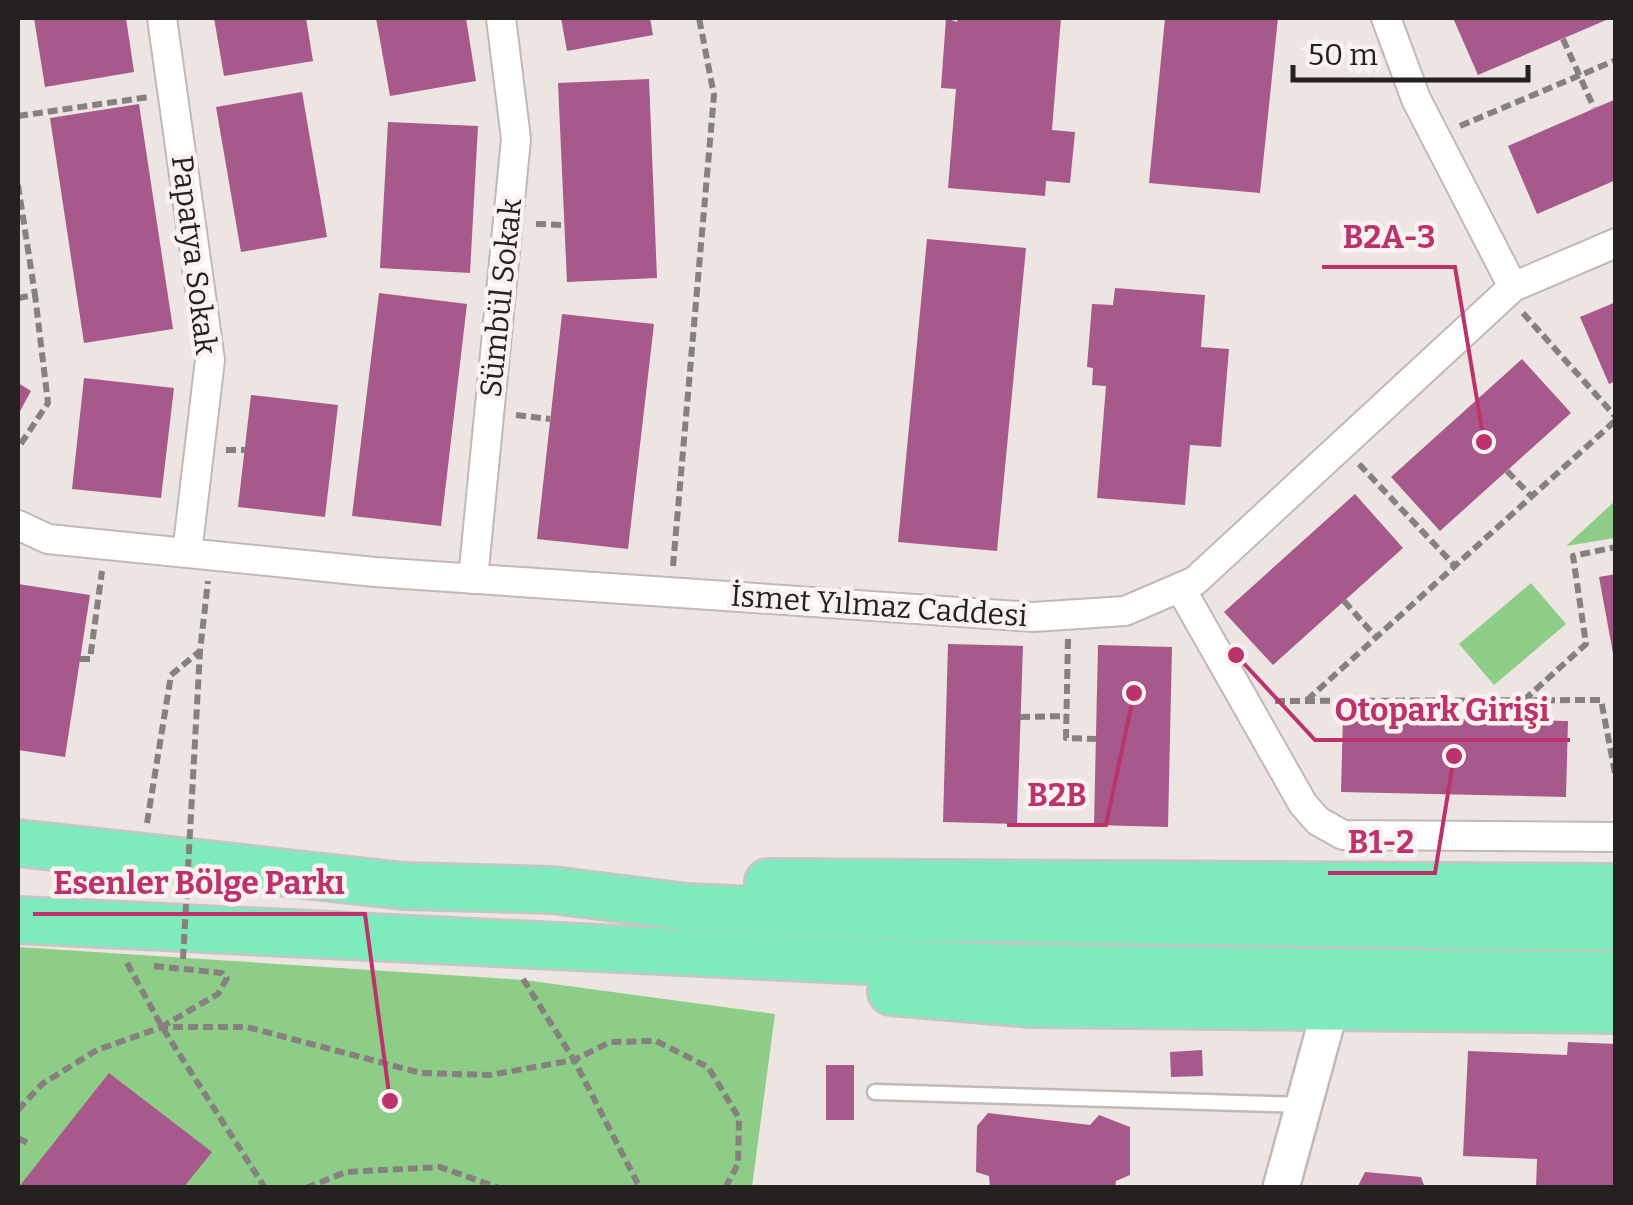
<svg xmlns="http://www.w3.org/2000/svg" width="1633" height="1205" font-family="Bitter,serif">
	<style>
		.green { fill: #8ecd88 }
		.building { fill: #a8598b }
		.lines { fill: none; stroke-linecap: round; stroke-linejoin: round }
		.service-casing { stroke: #c0b9b6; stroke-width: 19 }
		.minor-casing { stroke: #c0b9b6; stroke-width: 32 }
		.tertiary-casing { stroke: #c0b9b6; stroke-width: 40 }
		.trunk-casing { stroke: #c6c5c5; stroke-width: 50 }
		.path { stroke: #86817f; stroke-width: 6; stroke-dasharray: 10 5; stroke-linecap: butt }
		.service { stroke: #fff; stroke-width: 14 }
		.minor { stroke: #fff; stroke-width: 28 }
		.tertiary { stroke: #fff; stroke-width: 35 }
		.trunk { stroke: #7feabb; stroke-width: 45 }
		.path-bridge { stroke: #86817f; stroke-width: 6; stroke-dasharray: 10 5; stroke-linecap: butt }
		.labels { text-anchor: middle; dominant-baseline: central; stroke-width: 9; stroke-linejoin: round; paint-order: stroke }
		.street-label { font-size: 30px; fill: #242120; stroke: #faf2ef }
		.leader { fill: none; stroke: #bc326c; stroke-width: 4 }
		.callout-dot { fill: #bc326c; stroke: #faf2ef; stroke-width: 4 }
		.callout-label { font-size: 32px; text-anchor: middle; font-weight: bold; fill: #bc326c; stroke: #faf2ef; stroke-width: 9; stroke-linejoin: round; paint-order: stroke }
	</style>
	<rect width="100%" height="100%" fill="#ece5e2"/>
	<path class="green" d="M1615,501v37l-49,8z
		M1531,583l35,41 -72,61 -35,-41z
		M18,947l506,33 251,34 -23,173h-734z"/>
	<path class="building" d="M34,18h92l8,54 -89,15z
		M214,18h92l7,43 -89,15z
		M376,18h90l10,63 -86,15z
		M561,18h89l3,17 -86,16z
		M946,18l11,4 1,-4h103l-9,112 23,2 -5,51 -24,-2 -1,15 -97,-8 8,-99 -15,-1z
		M1165,18h113l-18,175 -111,-10z
		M1453,18h158l-133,57z
		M649,79l8,199 -90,4 -9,-199z
		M302,92l25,145 -86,15 -25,-145z
		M1616,99v81l-79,34 -29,-68z
		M139,104l34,225 -89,14 -34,-225z
		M388,122l90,4 -8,147 -90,-5z
		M927,239l99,9 -29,303 -99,-9z
		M1115,288l90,7 -4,52 28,2 -8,98 -31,-2 -5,60 -88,-7 9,-112 -14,-1 1,-17 -6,-1 5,-63 21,1z
		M379,293l88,11 -26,222 -89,-10z
		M1616,302v79l-7,3 -29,-67z
		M562,314l92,10 -26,225 -91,-10z
		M1522,359l49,54 -131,118 -49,-54z
		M84,378l90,10 -13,110 -89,-9z
		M18,383l13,8 -13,24z
		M251,395l87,10 -13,112 -87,-10z
		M1355,494l48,54 -130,117 -49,-53z
		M1616,574v85h-2l-15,-82z
		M18,584l72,11 -25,162 -47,-7z
		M948,644l75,2 -6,178 -74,-2z
		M1098,645l74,2 -4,180 -74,-2z
		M1343,716l225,5 -2,76 -225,-5z
		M1568,1042l48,2v144h-80l1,-29 -74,-3 5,-105 99,4z
		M1202,1050l1,26 -32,1 -1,-25z
		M826,1065h28v55h-28z
		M109,1073l103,79 -29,36h-165z
		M988,1113l102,12 9,-10 31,12v48l-14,6 -1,7h-125l-1,-12 -13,-4 1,-46z
		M1365,1172l56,5 4,11h-68z"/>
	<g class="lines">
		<defs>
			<path id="service" d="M875,1092l428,13"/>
			<path id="minor" d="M162,18l48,342 -23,193
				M1386,18l30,81 97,188
				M18,525l30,14 327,33 658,45 92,-6 70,-30 318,-294 103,-44
				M473,579l43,-440 -15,-121
				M1181,589l122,215 15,17 25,14 273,2"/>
			<path id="tertiary" d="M1281,1188l49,-179"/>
			<path id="trunk" d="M18,843l386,43 148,4 135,17 237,11 692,10
				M768,882l848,5
				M18,920l974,47 624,8
				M891,992l140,12 585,6"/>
		</defs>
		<use href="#service" class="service-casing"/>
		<use href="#minor" class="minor-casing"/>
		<use href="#tertiary" class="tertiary-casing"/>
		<use href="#trunk" class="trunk-casing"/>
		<path class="path" d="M1563,39l31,69
			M18,116l131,-19
			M1460,126l156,-66
			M18,185l17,110
			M536,224l28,1
			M18,298l17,-3 13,108 -30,45
			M1523,313l93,104
			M516,415l34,4
			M226,450h19
			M1359,464l96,102
			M1507,471l25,26
			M673,566l41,-471 -15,-77
			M1344,601l32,36
			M1068,639l-2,99 30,1
			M80,659h10l12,-88
			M1307,700l309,-280
			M1524,700l62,-56 -13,-88 43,-9
			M1275,701l326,-1 15,78
			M1020,717l46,-1
			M147,823l24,-148 29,-24 8,-70
			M127,963l35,64 103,161
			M154,966l68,7 5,5 -9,16 -55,32
			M523,979l51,81 66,128
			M18,1110l24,-26 55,-34 65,-23h85l174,46 69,2 84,-15 36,-18 46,-1 52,26 31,51 -1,46 -13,24
			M18,1138l13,7
			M306,1188l40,-16 94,-5 59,21"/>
		<use href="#service" class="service"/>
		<use href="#minor" class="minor"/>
		<use href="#tertiary" class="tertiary"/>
		<use href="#trunk" class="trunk"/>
		<path class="path-bridge" d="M183,959l17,-308"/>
	</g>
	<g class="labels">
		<g class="street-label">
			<text transform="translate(194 255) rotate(83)">Papatya Sokak</text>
			<text transform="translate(501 298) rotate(-84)">Sümbül Sokak</text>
			<text transform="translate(879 606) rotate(4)">İsmet Yılmaz Caddesi</text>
		</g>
	</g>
	<path class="leader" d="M1484 442L1455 267H1322M1236 655L1315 740H1570M1134 693L1106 825H1007M1454 756L1435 873H1328M390 1101L365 914H33"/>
	<g class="callout-dot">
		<circle cx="1484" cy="442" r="10"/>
		<circle cx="1236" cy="655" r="10"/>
		<circle cx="1134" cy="693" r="10"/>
		<circle cx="1454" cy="756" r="10"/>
		<circle cx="390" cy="1101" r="10"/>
	</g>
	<g class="callout-label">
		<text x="1389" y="248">B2A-3</text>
		<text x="1442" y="721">Otopark Girişi</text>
		<text x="1057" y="806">B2B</text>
		<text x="1381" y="853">B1-2</text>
		<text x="199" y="894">Esenler Bölge Parkı</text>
	</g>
	<rect width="1633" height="1205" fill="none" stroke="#242120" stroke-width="40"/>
	<path d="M1293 65v15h235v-15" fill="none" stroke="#242120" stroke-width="5"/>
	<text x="1308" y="65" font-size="30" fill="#242120" stroke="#faf2ef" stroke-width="8" paint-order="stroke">50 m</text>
</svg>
